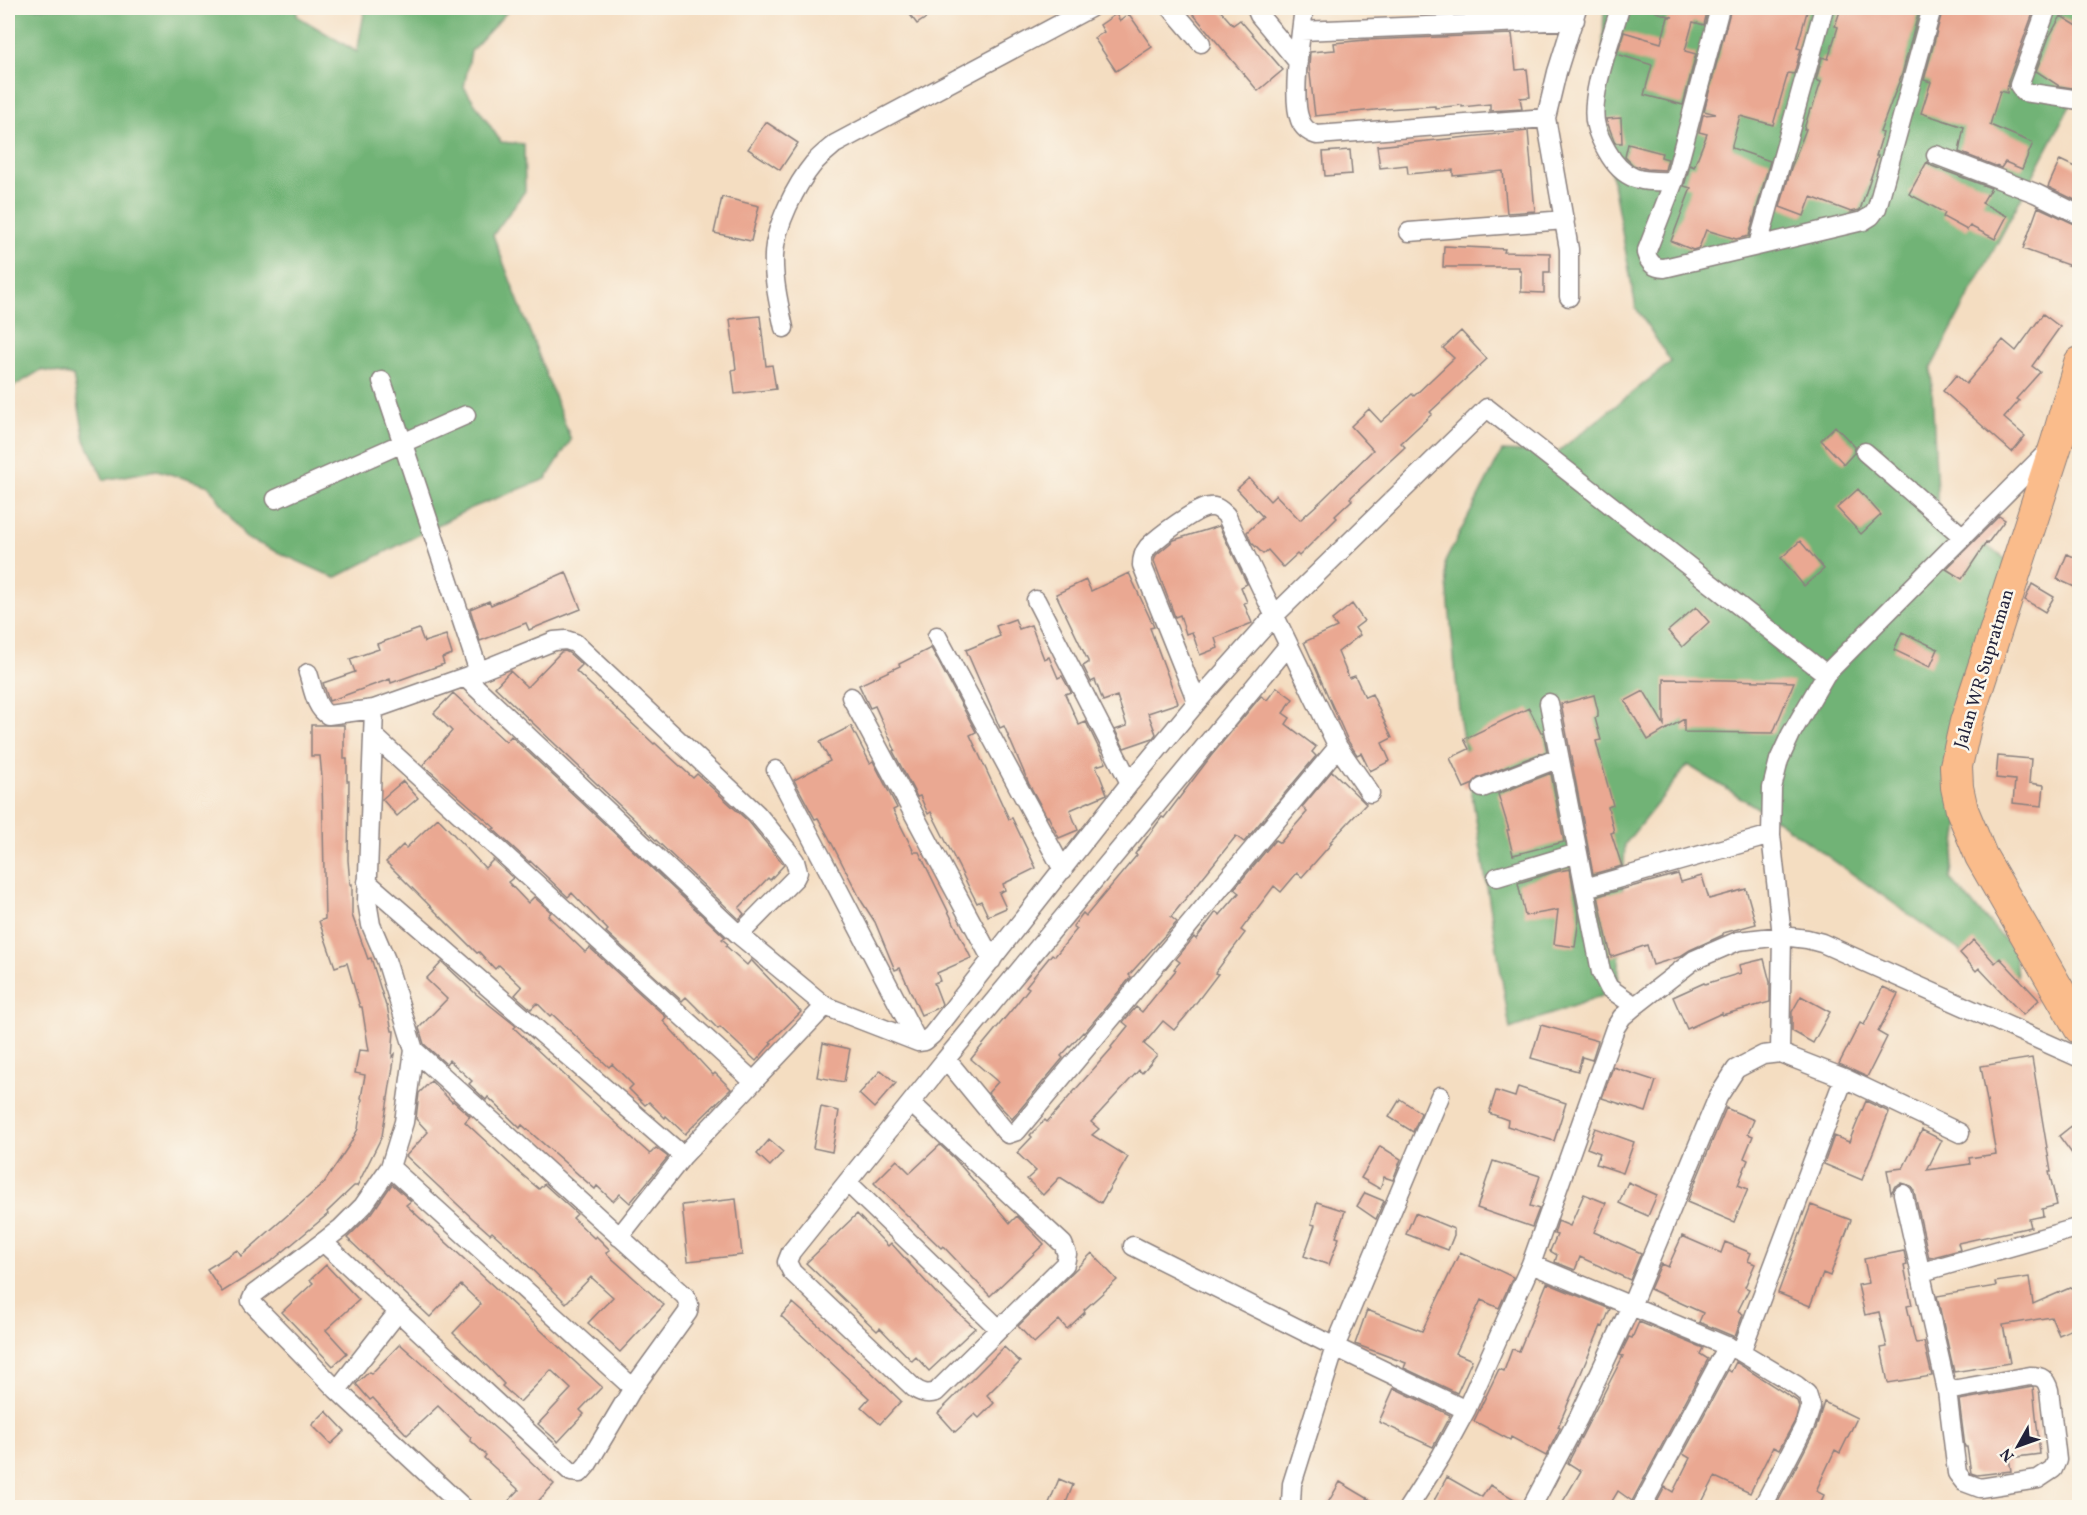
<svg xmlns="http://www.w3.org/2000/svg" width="2087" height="1515" font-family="Vollkorn,serif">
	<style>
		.forest { fill: #71b376; stroke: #4a6a58; stroke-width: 1.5 }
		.building { fill: #eaa892 }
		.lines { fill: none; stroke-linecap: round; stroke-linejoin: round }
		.street-casing { stroke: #8b807e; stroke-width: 21 }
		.highway-casing { stroke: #8b807e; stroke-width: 34 }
		.street { stroke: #fff; stroke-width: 18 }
		.highway { stroke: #fabc8b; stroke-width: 32 }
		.labels { text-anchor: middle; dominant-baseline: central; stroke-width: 5; stroke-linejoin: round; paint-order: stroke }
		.street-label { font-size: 18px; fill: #22223b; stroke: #fbf7ec }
	</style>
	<rect width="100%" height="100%" fill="#fbf7ec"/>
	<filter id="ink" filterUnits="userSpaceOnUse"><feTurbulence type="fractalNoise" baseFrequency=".0167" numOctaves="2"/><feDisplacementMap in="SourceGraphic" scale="12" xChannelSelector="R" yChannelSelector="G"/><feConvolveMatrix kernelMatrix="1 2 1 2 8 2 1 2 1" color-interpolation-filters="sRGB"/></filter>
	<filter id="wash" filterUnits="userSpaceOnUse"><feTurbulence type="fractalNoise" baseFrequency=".008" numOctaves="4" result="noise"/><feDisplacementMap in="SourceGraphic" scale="24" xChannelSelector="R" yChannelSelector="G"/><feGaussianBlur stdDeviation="1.35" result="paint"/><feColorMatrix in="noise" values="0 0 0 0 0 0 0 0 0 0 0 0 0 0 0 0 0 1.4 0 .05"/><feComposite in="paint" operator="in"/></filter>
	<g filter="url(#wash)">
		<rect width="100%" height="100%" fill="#f4ddc1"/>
		<path class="forest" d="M8,8h289v8l60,36 8,-44h139l3,4 -36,39 -7,36 37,55 23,2 1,47 -32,44 78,205 -25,39 -77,30 -134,69 -89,-40 -37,-52 -52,-16 -53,10 -19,-40 -12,-64 -32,-6 -33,20z
			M1604,8h475v81l-148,279 7,145 72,49 -43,214 -17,103 64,71 5,43 -245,-175 -86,-53 -63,79 -7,146 -108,39 -50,-308 -15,-159 57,-111 54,2 115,-91 -35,-54 -35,-190z"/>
		<g id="blocks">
			<path class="building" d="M905,8h36l-24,16z
				M1188,8h30l15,17 7,-5 43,50 -25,21z
				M1477,8h32v3l-31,2z
				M1657,8h51l-4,17 -11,-3 -8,29 11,3 -13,51 -39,-10 8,-30 -35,-11 7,-22 37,11 7,-26h5l-17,-5z
				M1731,8h77l-11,40 4,1 -7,25 -6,-1 -15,52 -33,-9 -8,29v3l38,13 -21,75 -13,3 -30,-9 -7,18 -6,2 -22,-9 20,-53 -7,-2 6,-21 4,2 13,-33 -8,-2 4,-17 13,-1 -12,-3z
				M1841,8h79l-18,66 -22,58 3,1 -7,23h2l-18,54 -9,2 -40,-15 -7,19 -24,-9 11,-39 15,-39h-2l6,-20h2l9,-27 -5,-2 6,-23 6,2 10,-32 -3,-1z
				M1943,8h92l-27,73 -1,12 -7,-2 -10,34 43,18 -11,26 -17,-7 -4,6 -42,-16 5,-25 -43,-14 10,-31 -7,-2z
				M1116,14l4,7 9,-7 23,33 -36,24 -22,-33 10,-6 -4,-7z
				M2061,16l18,11v62l-20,-3 -23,-15 13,-34z
				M1512,34l4,36 11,-1 3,28 -10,1 2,11 -32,2v-7l-28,3v-2l-27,3v-2l-50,3 -70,7 -6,-50 1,-14 25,-2 -1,-7 32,-3z
				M1621,118l1,25h-7l-9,-24z
				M766,122l32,21 -18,27 -32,-21z
				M1528,131l7,80 -28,2 -4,-42 -50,5v-6l-45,4 -1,-9 -27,3 -3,-22z
				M1628,144l34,9 -1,4 7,2 -3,11 -18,-1 -14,-4 -8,-8z
				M1350,150l2,24 -27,2 -2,-24z
				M2060,160l19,9v33l-31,-15z
				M1927,162l5,4 59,22 -9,15 25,13 -12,23 -25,-13 -3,4 -24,-13 2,-4 -36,-19z
				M722,197l37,9 -8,35 -37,-8z
				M2038,207l41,19v43l-56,-20z
				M1444,246l61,3 -1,3 46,1v19h-6v21l-23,-1v-21h-2v-4h-76z
				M2043,314l17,13 -28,39 8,6 -24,27 3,2 -15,17 21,18 -13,16 -69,-61 13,-16 10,9 37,-44 13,11z
				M760,316l6,50 6,-1 4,24 -41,5 -3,-24 4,-1 -6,-50z
				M1461,331l26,28 -57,53 2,2 -31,29 4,4 -55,51 2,2 -17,16 2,2 -38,38 -2,-2 -14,13 -15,-17 -5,4 -12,-12 -4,-10 16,-15 -26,-28 12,-11 21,23 6,-6 24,25 21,-19 52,-51 -22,-24 18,-17 12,13 31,-28 2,2 40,-38 -11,-10z
				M1835,426l20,21 -1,6 -10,11 -23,-24z
				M1858,489l23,26 -20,19 -24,-26z
				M1999,516l6,4 -18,24 -1,-1 -24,36 -16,-10z
				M1219,526l28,58 -6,3 6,15 -3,1 8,20 -37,15 3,10 -18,7 -8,-23 -6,2 -6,-19 -5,2 -21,-56 2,-6 18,-15z
				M1800,541l24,28 -20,17 -23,-28z
				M2067,554l12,5v30l-22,-10z
				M566,572l15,37 -52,21 -3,-7 -46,18 -10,-32 19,-8 2,4z
				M1129,573l25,54 -4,1 28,75 -30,10 8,21 -3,4 -29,10 -9,-18 12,-4 -10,-30 -14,5 -8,-21 -4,2 -8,-16 5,-3v-2l-32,-67 30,-14 5,11z
				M2032,584l22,13 -9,15 -20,-12z
				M1352,604l12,17 -9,7 5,7 -22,17 11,26 6,-2 10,21 7,-3 20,44 -10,5 8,18 -20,10 -9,-18 -4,2 -9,-14 -44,-99 33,-15 -5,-7z
				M1696,607l13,15 -27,25 -14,-16z
				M1015,619l4,10 12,-4 13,34 5,-2 9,21 4,-2 9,16 -6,2 14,31 7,-3 20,41 -10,3 11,28 -37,16 8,20 -19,8 -11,-22 -1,1 -18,-33 -25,-58 -4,2 -34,-78 34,-14 -4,-10z
				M419,629l5,13 22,-7 6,19 -10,4 2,6 -53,19 -1,-4 -61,22 -6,-18 32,-11 -5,-13 29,-10 -2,-5z
				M1902,632l36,17 -8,18 -36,-17z
				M931,648l45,84 -6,3 39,84 3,-1 24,50 -33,16 2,6 -6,3 7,15 -18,8 -7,-15 -4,2 -46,-91 -3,2 -8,-18 -3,1 -24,-46 2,-1 -20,-44 -5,2 -11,-23 41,-19 -1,-2z
				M565,651l4,2 13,12 -6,6 78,73 1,-1 38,35 4,-4 52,48 35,43 -14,15 -2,-2 -29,30 5,6 -5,5 -244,-232 15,-16 17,16 34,-35z
				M1664,679l63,1 67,2 -21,51 -89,-1v-13l-36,21 -23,-39 19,-10 20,34z
				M1277,687l16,12 -10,14 7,5 -4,6 30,23 -4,5 4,4 -72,86 -8,-6 -65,81 6,5 -48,53 2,2 -47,56 -1,-1 -22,24 2,2 -51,61 -24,-26 10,-11 -27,-23 43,-52 15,-19 -3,-2 26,-32 3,2 22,-27 -4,-3 10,-13 3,3 51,-61 -2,-1 16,-22 11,-15 2,1 47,-62 50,-60 6,4z
				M453,693l53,49 5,-6 214,201 -3,2 6,5 -2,2 21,19 4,-5 50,52 -31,30 2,1 -16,18 -36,-34 -2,2 -32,-32 -4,4 -76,-69 2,-2 -36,-37 -4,4 -38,-36 -1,1 -36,-33 2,-1 -72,-63 29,-34 -18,-18z
				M1594,695l4,16v6l-3,1 6,22 -5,1 17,64 -5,2 6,25 -3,1 11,33 -29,8 -32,-170z
				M1529,708l12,24h2l4,19 -69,27 -7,7 -7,3 -14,-30 19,-9 -5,-10z
				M311,725h33v34h3v22h2l-1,79 2,24h2v31l16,44 3,-1 15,48h1l5,25h2l-2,26 3,-3 -13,82 -25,50h-3l-27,26 1,2 -55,46 -51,32 -15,-23 30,-19 4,6 83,-73 26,-39 8,-15 4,-30 -1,-1 4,-23 -10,-2 4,-23 10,1 -7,-44h-2l-13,-44 -12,4 -16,-46 6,-2 -3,-141 -2,-22h-9z
				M851,726l19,37 3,-2 24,47 -4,2 21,42h5l52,106 -34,15 3,8 -6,2 8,21 -2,3 -19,8 -21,-47 -5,2 -20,-48 -13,-20 -34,-66 -10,-18 -3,1 -21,-39 36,-19 -10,-19z
				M1998,756l33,3 -2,24 15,2 -2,21 -29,-3 2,-23 -19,-2z
				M1332,771l34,33 -36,38 2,1 -30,34 -5,-4 -16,19 -7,-6 -33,44 4,3 -30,40 3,1 -32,42 -12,14 -11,-9 -19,23 13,11 -15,18 -3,-3 -48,52 8,7 -7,6 36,22 -27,46 -41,-26 -17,18 -16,-16 9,-8 -19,-18 15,-16 -2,-2 15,-15 2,2 65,-74 -1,-1 17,-21 -5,-4 13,-15 6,5 34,-42 -2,-1 6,-7 -4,-3 18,-22 2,2 20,-27 4,3 19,-22 -5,-4 41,-49 5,3 27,-31 -5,-5z
				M1551,773l13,69 -51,13 -6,-25h2l-11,-36z
				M403,781l15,17 -21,18 -15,-17z
				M438,818l47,50 8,-8 20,18 -5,4 20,21 6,-6 17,15 -3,4 37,36 5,-4 76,69 -3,4 50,54 2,-2 16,16 -46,45 -19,-18 -1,2 -16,-16 -4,3 -16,-16 4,-4 -21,-21 -3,3 -57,-53 -2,2 -13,-13 -6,6 -16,-14 7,-8 -23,-22 -4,4 -16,-17 -2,1 -91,-91 17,-17 3,3z
				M1570,869l9,50 -4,28 -21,-3 4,-34 -33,6 -7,-33 36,-11z
				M1678,874l3,8 21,-6 7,23 37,-10 10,35 -33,9v2l-33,15 -11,7 -26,8 -6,-20 -36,12 -13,-61z
				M1974,940l21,23 5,-5 39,42 -16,15 -44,-47 -3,3 -16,-18z
				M1764,959l6,23v20l-48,13v-2l-35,16 -14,-32 31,-14 1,1 36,-11 -2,-8z
				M442,962l34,32 40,32 -2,2 18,17 109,101 9,8 6,-6 12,9 -38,46 -10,-9 -7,7 -16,-15 -2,3 -73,-64 -2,3 -32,-31 -2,3 -17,-16 3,-3 -23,-21 -3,4 -22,-20 -5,-16 28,-29 -21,-20z
				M1883,987l15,7 -20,38 9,5 -20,40 -28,-13 21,-41 4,2z
				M1801,996l29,16 -17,31 -21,-12v-19z
				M1541,1025l57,16 -6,19 -10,-3 -4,14 -47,-13z
				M823,1043l27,6 -6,33 -27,-5z
				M2032,1058l19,114h-2l8,33 -15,4 1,7 -14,3 2,8 -73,16 2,7 -31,8 -15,-67 -3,-5 -10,-3 -6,3 -4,7 -4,-23 16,-2 19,-38 20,10 -15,30 43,-6 -1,-6 27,-4 -15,-88z
				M1613,1067l43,14 -10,31 -44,-14z
				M881,1070l15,13 -22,25 -15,-14z
				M431,1081l21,21 1,-1 17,15 -5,6 54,50 20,17 5,-5 33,30 -4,4 21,20 2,-2 14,14 -4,3 58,52 -44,47 -32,-29 25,-26 -22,-20 -25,26 -55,-54 -19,-17 -2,2 -18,-16 -66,-62 22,-24 -12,-13 3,-26z
				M1518,1087l48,16 -12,38 -47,-15 1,-6 -19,-7 7,-22 19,6z
				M1400,1099l21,14 -8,19 -24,-15z
				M1866,1101l23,11 -27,68 -38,-16 10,-28 15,6z
				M821,1107l18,4 -7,41 -19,-4z
				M1726,1108l28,12 -6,14 5,2 -9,22 4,2 -10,25 10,4 -14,33 -47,-20z
				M2079,1120v43l-20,-27z
				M1595,1128l39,14 -11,31 -27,-9 4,-11 -13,-5z
				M769,1140l14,12 -13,14 -13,-12z
				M940,1145l14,13 56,65 7,-7 27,28 -54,52 -47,-50 -2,2 -67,-65 23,-23 13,13z
				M1380,1146l21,13 -8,21 -9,-3 -4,12 -19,-11z
				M1493,1161l47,15 -10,30 9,3 -7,18 -55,-19z
				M1628,1182l29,13 -9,21 -29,-13z
				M392,1184l19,17 -5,4 196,182 -22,23 4,4 -26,28 -20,-18 33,-35 -20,-19 -31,32 -18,-16 2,-2 -16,-17 -35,-34 28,-29 -20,-19 -31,32 -83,-79 25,-25z
				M1365,1193l19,8 -8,18 -19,-13z
				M1584,1194l22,9 -12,29 47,21 -11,27 -50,-23 -5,13 -20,-8 2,-7 -7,-4 7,-16 -3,-1 4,-13 12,5z
				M736,1199l6,56 -54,6 -6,-56z
				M1317,1202l28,9 -9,26 3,1 -10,27 -25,-9 11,-31 -4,-1z
				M1811,1205l40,15 -21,56 -7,-3 -13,33 -32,-13z
				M1415,1213l39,16v6l-6,15 -42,-16z
				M857,1214l31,32 3,-3 45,50 39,35 -46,43 -13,-14 -4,4 -32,-33 -3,3 -71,-68z
				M1682,1236l39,17 4,-11 26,11 -3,8 7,3 -10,23 4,2 -11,22 5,3 -8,23 -36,-15 4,-9 -53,-24 11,-25 7,3z
				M1904,1251l3,14 -3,1 8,39 -5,1 8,35 1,2 8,-1 8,34 -44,7 -7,-35 6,-1 -8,-35 -14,3 -7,-30 11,-2 -5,-24z
				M1460,1252l53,25 -14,31 -18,-8 -25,53 16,7 -15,33 -53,-25 2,-5 -51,-19 12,-34 55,21z
				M1092,1253l25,27 -33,30 1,2 -18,17 -8,-9 -25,23 -16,-17z
				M326,1265l33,35 -33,30 21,23 -14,13 -51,-54 31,-29 -3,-3z
				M2029,1277l4,27 46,-20v42l-20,9 -8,-18 -48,8 7,38 -56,9 -17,-76 59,-10 -1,-4z
				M1547,1283l63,26 -7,18 -2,-1 -43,101 2,1 -14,28 -35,-19 -1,3 -36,-19 25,-52 5,2 8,-22 7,2z
				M793,1303l74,65 34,33 -21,23 -19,-17 8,-9 -88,-82z
				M1639,1322l64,26 -3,6 8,5 -76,142 -14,-10 -10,17h-49l22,-37 -13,-8 55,-107 -3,-1 9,-18 3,1z
				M400,1344l104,92 50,48 -22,24h-30l17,-18 -35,-32 2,-3 -16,-15 1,-2 -33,-32 -31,29 -34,-37 -3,2 -14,-16 13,-12 2,2z
				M1004,1347l16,15 -33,33 7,8 -15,15 -4,-4 -20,18 -17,-19z
				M1736,1362l61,39 2,6 -3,12 -17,31 -6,-3 -23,46 -35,-16 -15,29 3,2h-49l11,-21 8,5 17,-34 -7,-4 45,-84 3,2z
				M2033,1387l7,67 -31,4 2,13 -34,4 -6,-2 -4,-26h-2l-6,-47z
				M1394,1388l56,27 -17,32 -54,-25z
				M1824,1402l33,16 -17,35 -5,-3 -19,41 8,4 -6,13h-43l41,-80z
				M326,1411l19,20 -14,13 -19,-19z
				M1447,1477l35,20 8,-12 31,18 -1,5h-90z
				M1059,1479l14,6 -9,23h-17z
				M1340,1482l44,26h-59z"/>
		</g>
	</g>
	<g filter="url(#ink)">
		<use href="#blocks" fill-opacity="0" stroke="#8b807e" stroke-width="1.5"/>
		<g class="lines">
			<g class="street-casing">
				<path id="street" d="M1171,8l30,35
					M1256,8l3,7 39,47
					M1304,8c-3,25 -13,90 -4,112 3,8 8,12 17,15l229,-17
					M1620,8c-8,28 -32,90 -24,118 2,9 7,18 11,25 17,31 35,31 67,30
					M1720,8l-46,173 -28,72c3,10 8,15 18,15l199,-47 8,-5 6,-8 55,-200
					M2047,8l-28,77 5,7 56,8
					M1301,31l274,-11
					M1936,155l99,38 45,22
					M1409,232l156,-12
					M1758,245l66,-237
					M1569,297v-48l-23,-131 11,-46 20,-64
					M784,328c-5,-23 -11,-48 -10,-73 1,-29 22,-70 40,-92 6,-7 14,-13 21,-19l255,-136
					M382,381l97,291
					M1865,452l97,84
					M276,499l190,-84
					M1036,600l94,183
					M937,636l126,234
					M1288,646l-342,413 59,72 3,3 9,-3 321,-384
					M308,673c5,14 7,35 20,42l46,-6 -7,192 4,24 15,35 28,90 -10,72 -14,45 -27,39 -22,22 -18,14 248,230 9,1 7,-8 46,-77 55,-76 1,-8 -4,-8 -271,-246
					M465,677l274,258 86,71 93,36 7,-1 7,-6 198,-252 67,-81 78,-87 212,-207 339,266
					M851,697l141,263
					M1197,702l-55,-137c0,-7 2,-13 6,-18 10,-10 49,-40 62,-40 7,-1 12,4 16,8l112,232 32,46
					M1549,703l52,269 8,16 26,18
					M374,709l91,-32 89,-36 12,-1 9,3 182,171 31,37 7,10 3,11 -3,6 -56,57
					M374,736l379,345
					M776,770l142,272
					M1482,788l77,-30
					M1497,877l81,-24
					M367,882l316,274
					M1585,888l186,-53
					M1780,1053l2,-117 -11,-101 1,-47 7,-28 12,-26 35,-60 224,-225
					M911,1103l152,141 4,10 -2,10 -129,128c-9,3 -15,1 -22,-4l-122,-116 -5,-10 4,-10 155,-193
					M390,1167l243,221
					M847,1182l152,147
					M1903,1194l44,197 10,82 7,9 16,6 58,-9 15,-10 4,-9 -8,-70c-3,-11 -7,-14 -19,-14l-83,15
					M619,1237l64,-81 142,-150
					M323,1242l-69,52 -3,7 2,3 84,86
					M1133,1246l202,101 131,63
					M1531,1264l210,88 55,33 11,9 4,13 -5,16 -44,85
					M1922,1272l158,-45
					M398,1312l-61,78 127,118
					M1741,1352l103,-274
					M1293,1508l-2,-5 1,-19 43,-137 105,-251
					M1408,1508l33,-52 25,-46 65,-146 84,-236 7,-11 13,-11 59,-46 44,-19 44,-5 25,3 15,4 258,115
					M1531,1508l48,-91 52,-111 87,-209 18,-28 27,-14 17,-2 64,25 116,55
					M1641,1508l87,-162"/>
			</g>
			<g class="highway-casing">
				<path id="highway" d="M2080,363l-23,79 -91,280 -10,44 1,21 5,23 19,46 99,172"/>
			</g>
			<use href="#street" class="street"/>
			<use href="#highway" class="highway"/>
		</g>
	</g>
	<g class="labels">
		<g class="street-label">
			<text transform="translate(1985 669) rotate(-73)">Jalan WR Supratman</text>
		</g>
	</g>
	<rect width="2087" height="1515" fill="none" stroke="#fbf7ec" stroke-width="30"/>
	<g transform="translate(2018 1446) rotate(230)" stroke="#fbf7ec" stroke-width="4.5" paint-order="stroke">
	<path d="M0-4.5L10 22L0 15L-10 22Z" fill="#22223b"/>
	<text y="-9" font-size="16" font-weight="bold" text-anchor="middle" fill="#22223b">N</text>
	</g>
</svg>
